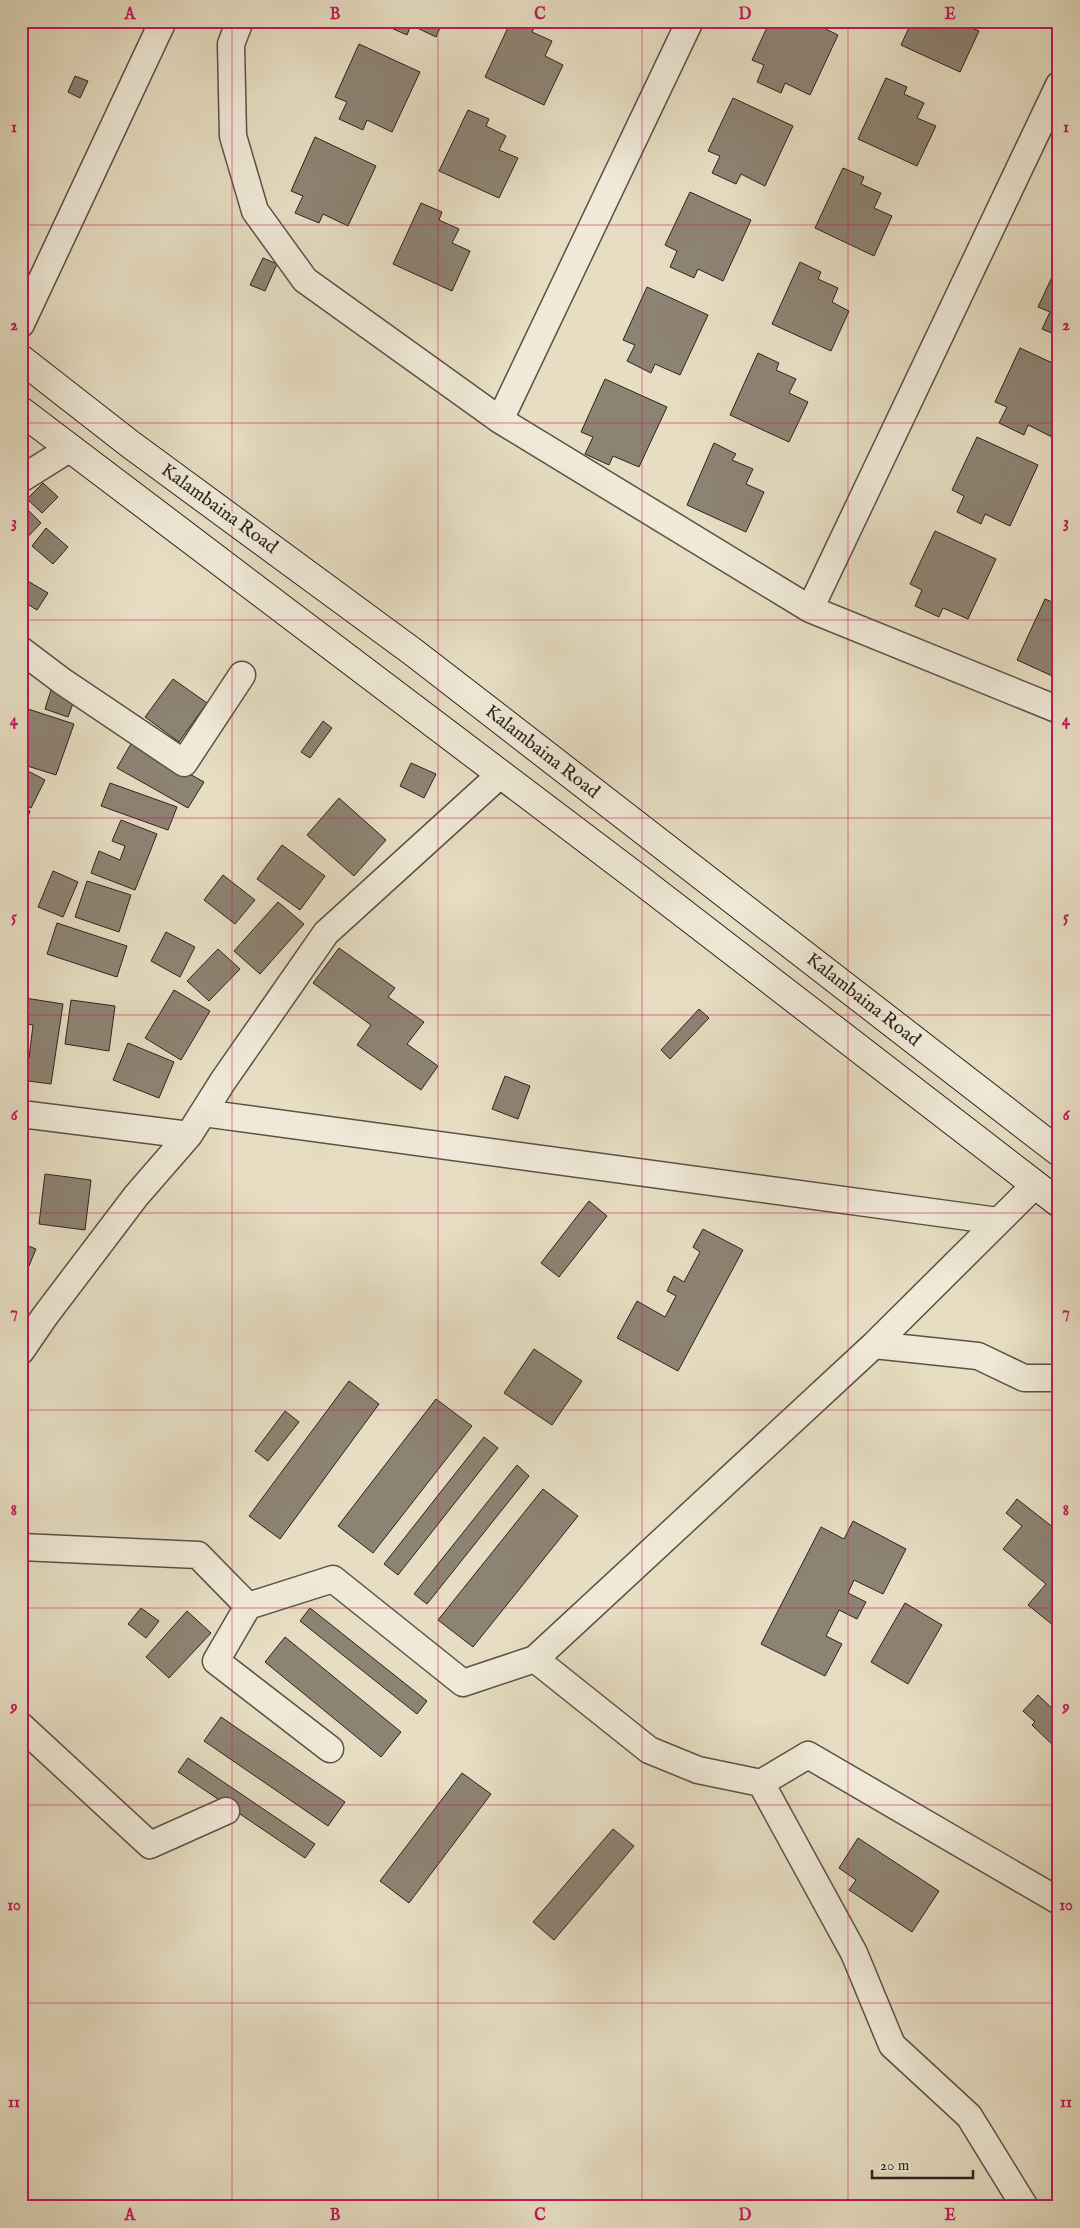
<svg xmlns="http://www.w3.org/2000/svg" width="1080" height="2228" font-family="'IM FELL English',serif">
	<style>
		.building { fill: #8d8373; stroke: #2d221d }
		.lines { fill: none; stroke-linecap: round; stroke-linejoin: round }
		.street-casing { stroke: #5b5146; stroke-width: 29 }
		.secondary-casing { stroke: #2d221d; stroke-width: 30 }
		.street { stroke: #efe9d7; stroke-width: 26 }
		.secondary { stroke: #efe9d7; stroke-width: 28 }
		.grid { fill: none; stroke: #c2185b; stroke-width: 1; stroke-opacity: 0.55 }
		.labels { text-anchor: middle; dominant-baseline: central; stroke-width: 4; stroke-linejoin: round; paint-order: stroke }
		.street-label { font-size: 19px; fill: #2d221d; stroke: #efe9d7 }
		.neatline { fill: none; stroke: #c2185b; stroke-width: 2 }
		.grid-label { font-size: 16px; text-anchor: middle; font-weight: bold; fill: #c2185b }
	</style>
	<rect width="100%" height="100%" fill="#e6ddc2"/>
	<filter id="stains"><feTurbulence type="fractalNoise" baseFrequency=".004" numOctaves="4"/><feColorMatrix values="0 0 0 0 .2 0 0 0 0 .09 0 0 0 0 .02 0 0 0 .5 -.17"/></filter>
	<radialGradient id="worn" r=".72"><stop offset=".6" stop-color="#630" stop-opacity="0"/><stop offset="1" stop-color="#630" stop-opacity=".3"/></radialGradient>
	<path class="building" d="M383,21h60l-7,16 -25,-12 -4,10 -25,-11z
		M511,21h14l10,5 -3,6 20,9 -7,15 18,9 -19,40 -59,-28z
		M770,21h39l29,14 -28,60 -25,-12 -4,10 -24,-11 7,-17 -12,-5z
		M912,21h50l-1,2 18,8 -19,41 -59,-27z
		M359,44l61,28 -28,60 -25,-12 -4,10 -24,-11 8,-17 -12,-5z
		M75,76l13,5 -8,17 -12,-6z
		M886,78l21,9 -3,7 20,9 -7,15 19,8 -19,40 -59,-27z
		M733,98l60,28 -28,60 -24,-12 -5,10 -24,-11 8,-17 -12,-5z
		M468,110l21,9 -3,7 20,10 -7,14 19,8 -19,40 -60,-27z
		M315,137l61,29 -28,60 -25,-12 -4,9 -24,-10 8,-17 -12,-5z
		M843,168l21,9 -3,7 20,9 -7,15 18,8 -18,40 -59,-28z
		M690,192l61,28 -28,61 -25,-12 -4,9 -24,-11 7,-16 -12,-6z
		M421,203l21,9 -3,8 20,9 -7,14 18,8 -18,40 -59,-27z
		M263,258l14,6 -12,27 -15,-6z
		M800,262l21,10 -3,7 20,9 -6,14 17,9 -18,40 -59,-27z
		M1059,262v74l-17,-7 8,-17 -12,-5z
		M647,287l61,28 -28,60 -25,-11 -4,9 -24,-12 8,-16 -12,-5z
		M1020,348l39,18v57l-7,14 -24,-12 -4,10 -25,-12 8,-16 -12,-5z
		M758,353l21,10 -3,7 20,9 -7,14 19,9 -19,40 -59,-27z
		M605,379l62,28 -28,60 -26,-11 -4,9 -24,-11 8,-17 -12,-5z
		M977,437l61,28 -28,61 -25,-12 -4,10 -24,-12 7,-16 -12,-6z
		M714,443l22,11 -4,6 21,9 -7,15 18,8 -18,40 -59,-27z
		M43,483l15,14 -16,16 -15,-14z
		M24,506l17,17 -20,21v-35z
		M46,528l22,19 -15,17 -21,-18z
		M935,531l61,28 -28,60 -25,-11 -4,9 -24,-11 7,-16 -12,-6z
		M21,577l27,16 -11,17 -16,-10z
		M1045,599l14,6v74l-42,-19z
		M173,679l34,24 -28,39 -34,-25z
		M21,687l8,5 -8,13z
		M51,690l24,8 -7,19 -23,-8z
		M28,709l46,15 -18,51 -35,-11v-34z
		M323,721l9,7 -22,30 -9,-6z
		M132,742l72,40 -16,26 -71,-40z
		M411,763l25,11 -12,24 -24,-12z
		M28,771l17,9 -14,28 -10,-5v-18z
		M110,783l67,24 -9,23 -67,-24z
		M339,798l47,42 -32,36 -47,-41z
		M21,808l9,3 -9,27z
		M121,820l36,14 -22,56 -44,-17 8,-22 21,9 5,-14 -13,-5z
		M282,845l43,31 -25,34 -43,-31z
		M53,871l25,11 -15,35 -25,-10z
		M223,875l32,25 -20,24 -31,-24z
		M87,881l44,14 -12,37 -44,-15z
		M278,902l26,22 -44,50 -26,-23z
		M57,923l70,23 -10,31 -70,-23z
		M166,932l29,15 -15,30 -29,-16z
		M339,948l56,40 -7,9 36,25 -17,22 31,22 -17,24 -64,-45 14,-20 -58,-42z
		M218,949l22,20 -31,32 -22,-20z
		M174,990l36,21 -29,49 -36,-22z
		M25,998l38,6 -12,80 -30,-4v-24l8,2 4,-33 -12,-2z
		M71,1000l44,6 -6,45 -44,-7z
		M699,1009l10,9 -39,41 -9,-9z
		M128,1043l46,19 -15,36 -46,-18z
		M505,1076l25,10 -12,33 -26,-10z
		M45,1174l46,6 -6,50 -46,-6z
		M589,1201l18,15 -48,61 -18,-14z
		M703,1229l40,21 -65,121 -61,-33 20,-37 28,16 11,-21 -9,-5 7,-15 10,6 16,-30 -7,-5z
		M21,1243l15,6 -15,36z
		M534,1349l48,32 -30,44 -48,-32z
		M349,1381l30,23 -99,135 -31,-23z
		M436,1399l36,27 -99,127 -35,-27z
		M285,1411l14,11 -31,39 -13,-10z
		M484,1437l14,11 -100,127 -14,-11z
		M517,1465l12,11 -102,128 -13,-10z
		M543,1489l35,27 -105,131 -35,-27z
		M1017,1499l42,33v98l-31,-25 18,-21 -43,-35 19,-23 -16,-13z
		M853,1521l53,28 -23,45 -29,-14 -6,13 18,9 -9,17 -18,-9 -13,26 16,8 -17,32 -64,-32 60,-117 23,12z
		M905,1603l37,22 -34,59 -37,-22z
		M141,1608l18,13 -13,17 -18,-14z
		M310,1608l117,93 -10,13 -117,-93z
		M187,1611l24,22 -42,45 -23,-21z
		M285,1637l116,95 -20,25 -116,-95z
		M1038,1695l21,20v36l-27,-26 3,-3 -12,-11z
		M221,1717l124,85 -17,24 -124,-85z
		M188,1758l127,86 -10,14 -127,-86z
		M462,1773l29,21 -82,109 -29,-22z
		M613,1829l21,17 -80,94 -21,-18z
		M858,1838l81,53 -27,41 -63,-42 7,-10 -17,-12z"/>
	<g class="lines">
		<g class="street-casing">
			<path id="street" d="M240,21l-9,23 2,92 22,75 50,69 195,140 310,189 249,101
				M21,324l142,-303
				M500,420l190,-399
				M21,479l48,-30
				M810,609l249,-524
				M21,650l41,31 122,82 58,-88
				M203,1113l795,108
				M21,1114l168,21
				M874,1345l104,11 46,22h35
				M21,1351l24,-35 91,-120 53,-61 34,-54 103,-148 175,-159
				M21,1547l177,8 50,51 -32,55 114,88
				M248,1606l85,-27 130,104 72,-24 339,-314 161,-160
				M535,1659l114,91 49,20 63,13 47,-28 251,146
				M21,1726l129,119 76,-34
				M761,1783l93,170 38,92 77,71 56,91"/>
		</g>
		<g class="secondary-casing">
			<path id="secondary" d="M21,359l109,85 283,208 646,500
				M21,411l618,468 420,324"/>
		</g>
		<use href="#street" class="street"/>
		<use href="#secondary" class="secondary"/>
	</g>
	<path class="grid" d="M232,21v2186M438,21v2186M642,21v2186M848,21v2186M21,225h1038M21,423h1038M21,620h1038M21,818h1038M21,1015h1038M21,1213h1038M21,1410h1038M21,1608h1038M21,1805h1038M21,2003h1038"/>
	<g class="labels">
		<g class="street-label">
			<text transform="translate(219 509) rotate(36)">Kalambaina Road</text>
			<text transform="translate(542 752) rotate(38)">Kalambaina Road</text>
			<text transform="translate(863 1000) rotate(38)">Kalambaina Road</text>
		</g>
	</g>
	<rect width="1080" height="2228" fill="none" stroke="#e6ddc2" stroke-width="55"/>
	<path d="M872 2170v8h101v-8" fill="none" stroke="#2d221d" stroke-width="2.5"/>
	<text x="880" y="2170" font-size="15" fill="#2d221d" stroke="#efe9d7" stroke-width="4" paint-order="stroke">20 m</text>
	<rect x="28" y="28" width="1024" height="2172" class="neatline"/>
	<g class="grid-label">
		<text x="130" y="19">A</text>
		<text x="335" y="19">B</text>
		<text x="540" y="19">C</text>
		<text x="745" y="19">D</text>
		<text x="950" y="19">E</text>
		<text x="14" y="132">1</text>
		<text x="1066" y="132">1</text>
		<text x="14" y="330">2</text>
		<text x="1066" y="330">2</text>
		<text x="14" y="527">3</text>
		<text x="1066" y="527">3</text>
		<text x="14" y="725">4</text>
		<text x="1066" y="725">4</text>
		<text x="14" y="922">5</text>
		<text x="1066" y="922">5</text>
		<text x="14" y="1120">6</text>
		<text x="1066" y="1120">6</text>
		<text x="14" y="1317">7</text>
		<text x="1066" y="1317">7</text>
		<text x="14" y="1515">8</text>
		<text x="1066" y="1515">8</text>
		<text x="14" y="1712">9</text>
		<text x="1066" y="1712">9</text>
		<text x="14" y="1910">10</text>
		<text x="1066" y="1910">10</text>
		<text x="14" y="2107">11</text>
		<text x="1066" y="2107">11</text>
		<text x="130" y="2220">A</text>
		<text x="335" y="2220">B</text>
		<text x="540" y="2220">C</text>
		<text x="745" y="2220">D</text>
		<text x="950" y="2220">E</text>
	</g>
	<rect width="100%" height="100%" filter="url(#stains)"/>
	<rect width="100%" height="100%" fill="url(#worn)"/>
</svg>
